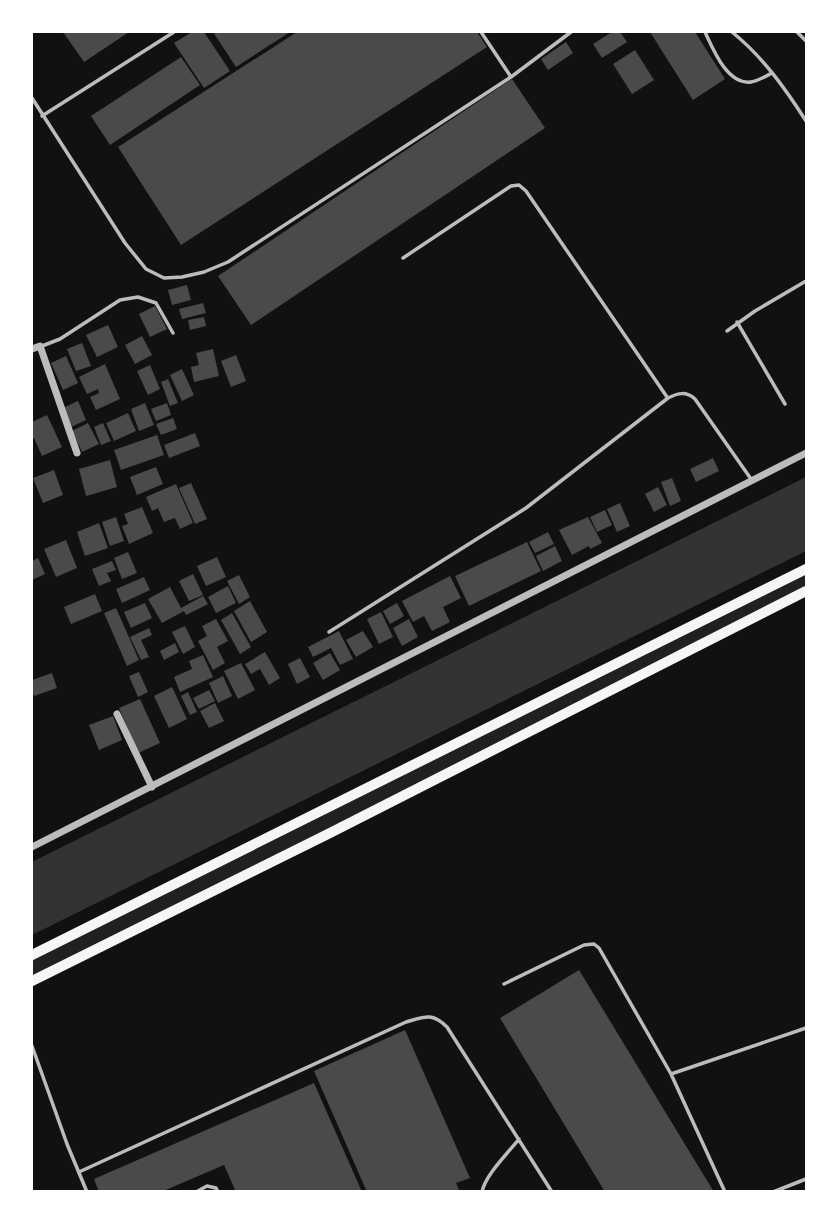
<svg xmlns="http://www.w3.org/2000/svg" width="838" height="1223" font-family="Arial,sans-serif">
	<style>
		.green { fill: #202020 }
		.water { fill: #333 }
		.building { fill: #4a4a4a }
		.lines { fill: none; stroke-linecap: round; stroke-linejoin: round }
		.service { stroke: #bcbcbc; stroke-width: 3.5 }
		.minor { stroke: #bcbcbc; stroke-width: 7 }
		.primary { stroke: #f5f5f5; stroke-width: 10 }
	</style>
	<rect width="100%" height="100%" fill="#111"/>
	<path class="green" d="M806,569v22l-774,390v-26z"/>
	<path class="water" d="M806,477v74l-774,384v-73z"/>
	<path class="building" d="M63,32h66l-45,30z
		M192,32h12l26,39 -26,17 -30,-45z
		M213,32h77l-54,35z
		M297,32h180l10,15 -306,198 -63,-98z
		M612,32h8l7,10 -25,16 -9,-14z
		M650,32h45l30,47 -32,21z
		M566,42l7,11 -25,17 -7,-11z
		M635,50l19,30 -22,14 -19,-30z
		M181,57l19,28 -90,60 -19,-29z
		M512,79l33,49 -294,197 -33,-49z
		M187,285l4,15 -19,5 -4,-15z
		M203,303l3,10 -24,6 -3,-10z
		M155,306l12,23 -17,8 -11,-23z
		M204,317l2,9 -16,4 -2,-10z
		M108,325l10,22 -21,10 -11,-22z
		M142,336l10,19 -17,9 -10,-19z
		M82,343l9,23 -15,5 -9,-22z
		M213,349l6,27 -25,6 -3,-15 8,-2 -3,-12z
		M236,355l10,26 -15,6 -10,-26z
		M66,356l12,27 -15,7 -12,-27z
		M105,364l15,35 -24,11 -6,-13 9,-4 -1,-4 -11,5 -8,-17z
		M150,365l10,24 -12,6 -11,-24z
		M182,369l12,26 -12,6 -12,-26z
		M168,379l10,24 -8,3 -9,-24z
		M78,401l8,19 -15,7 -8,-19z
		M145,403l9,22 -15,6 -8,-22z
		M167,403l4,12 -15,6 -5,-12z
		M128,413l8,18 -22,10 -8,-18z
		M47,415l15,32 -20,9 -8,-18 -2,1v-17z
		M173,418l4,11 -16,6 -5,-11z
		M88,423l11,21 -17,8 -10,-21z
		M103,423l8,18 -10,4 -7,-18z
		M195,433l5,13 -31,12 -5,-13z
		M157,435l7,20 -43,15 -7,-20z
		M713,458l6,13 -23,11 -6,-13z
		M110,460l7,27 -31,9 -7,-27z
		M156,467l7,17 -26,11 -7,-18z
		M54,470l9,25 -20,8 -10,-25z
		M672,478l9,23 -11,5 -9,-24z
		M191,483l16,36 -12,5 -16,-36z
		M176,484l17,39 -13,6 -5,-11 -11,4 -6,-14 -6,3 -6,-14z
		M658,487l9,18 -13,7 -9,-18z
		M620,503l10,23 -13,6 -10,-23z
		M142,507l11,26 -24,11 -7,-18 6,-2 -4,-10z
		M605,510l7,15 -15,7 -7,-15z
		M116,517l8,24 -14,5 -8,-24z
		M588,517l14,26 -12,6 -1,-3 -17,9 -13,-25z
		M99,523l9,25 -23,8 -8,-24z
		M548,532l6,12 -19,9 -6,-11z
		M66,540l11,28 -21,9 -12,-28z
		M527,542l14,29 -72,35 -14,-30z
		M555,546l7,15 -19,10 -7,-15z
		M128,552l9,21 -15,6 -8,-21z
		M217,557l9,20 -20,9 -9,-20z
		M38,558l7,16 -13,6v-19z
		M112,561l4,9 -9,3 4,8 -12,5 -7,-17z
		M193,574l10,21 -14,6 -10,-20z
		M239,575l11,22 -11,7 -12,-23z
		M450,576l11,22 -18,9 7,15 -18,9 -8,-15 -11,6 -11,-21z
		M144,577l6,13 -28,13 -6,-14z
		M228,586l8,17 -20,10 -8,-16z
		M170,587l11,21 22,-12 5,8 -22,11 -2,-4 -22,12 -14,-24z
		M95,594l7,17 -31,13 -7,-17z
		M250,601l17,31 -16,10 -17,-31z
		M145,603l7,15 -21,10 -7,-16z
		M397,603l7,13 -14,8 -7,-13z
		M116,608l23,52 -12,6 -23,-53z
		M381,612l12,25 -14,7 -12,-25z
		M232,613l19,34 -11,7 -19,-34z
		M216,619l12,22 -11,6 8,16 -12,7 -15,-29 9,-5 -5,-10z
		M409,619l9,18 -16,9 -9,-18z
		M185,626l10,21 -12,7 -11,-22z
		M149,628l3,7 -11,5 8,17 -8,3 -11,-23z
		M339,631l14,28 -13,6 -9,-17 -18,9 -5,-10z
		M363,631l10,16 -17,10 -10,-17z
		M175,643l4,9 -15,8 -4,-9z
		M265,652l15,26 -11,7 -9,-16 -9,5 -6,-10z
		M330,653l10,17 -17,10 -10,-17z
		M203,655l10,22 -33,15 -6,-15 18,-8 -3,-8z
		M300,658l10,19 -13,7 -9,-20z
		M241,663l14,27 -17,9 -14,-28z
		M139,672l9,20 -10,5 -9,-21z
		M52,673l5,15 -23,8 -2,-8v-8z
		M223,676l9,20 -14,7 -9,-20z
		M172,687l15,32 -18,9 -15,-32z
		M209,690l6,11 -16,8 -6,-11z
		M188,692l9,20 -7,3 -9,-19z
		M140,699l20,44 -22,10 -19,-45z
		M215,703l9,18 -15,7 -9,-17z
		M113,716l9,24 -23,10 -10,-25z
		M579,970l135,222h-109l-105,-174z
		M405,1030l65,148 -14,5 4,9h-93l-53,-121z
		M314,1083l48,109h-126l-12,-27 -63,27h-62l-5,-13z"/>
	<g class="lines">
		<path class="service" d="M481,32l30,45
			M705,32c8,17 22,53 46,50 7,-1 15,-6 21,-9
			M732,32c30,24 53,56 74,89
			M797,32l9,9
			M32,98l93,145 21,26 18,9 18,-1 22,-5 24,-10 283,-185 60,-45
			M42,116l132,-84
			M403,258l108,-72 8,-1 7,6 141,206
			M737,322l48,82
			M727,331l28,-20 51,-30
			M42,346l18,-7 60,-39 18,-3 18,6 17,30
			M329,632l197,-124 142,-110c10,-5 18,-7 27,1l56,80
			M504,984l80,-39 10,-1 5,4 72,126 54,118
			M32,1046l35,98 20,48
			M671,1074l135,-46
			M79,1172l327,-150c18,-5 26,-10 41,5l105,165
			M196,1192l11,-6 9,2 2,4
			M482,1192c3,-17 27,-40 37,-53
			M773,1192l33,-13"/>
		<path class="minor" d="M32,349l8,-3 37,107
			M117,714l35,73
			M32,847l774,-394"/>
		<path class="primary" d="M32,955l774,-386
			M32,981l298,-148 476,-242"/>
	</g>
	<rect width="838" height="1223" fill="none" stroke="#ffffff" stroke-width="66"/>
</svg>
